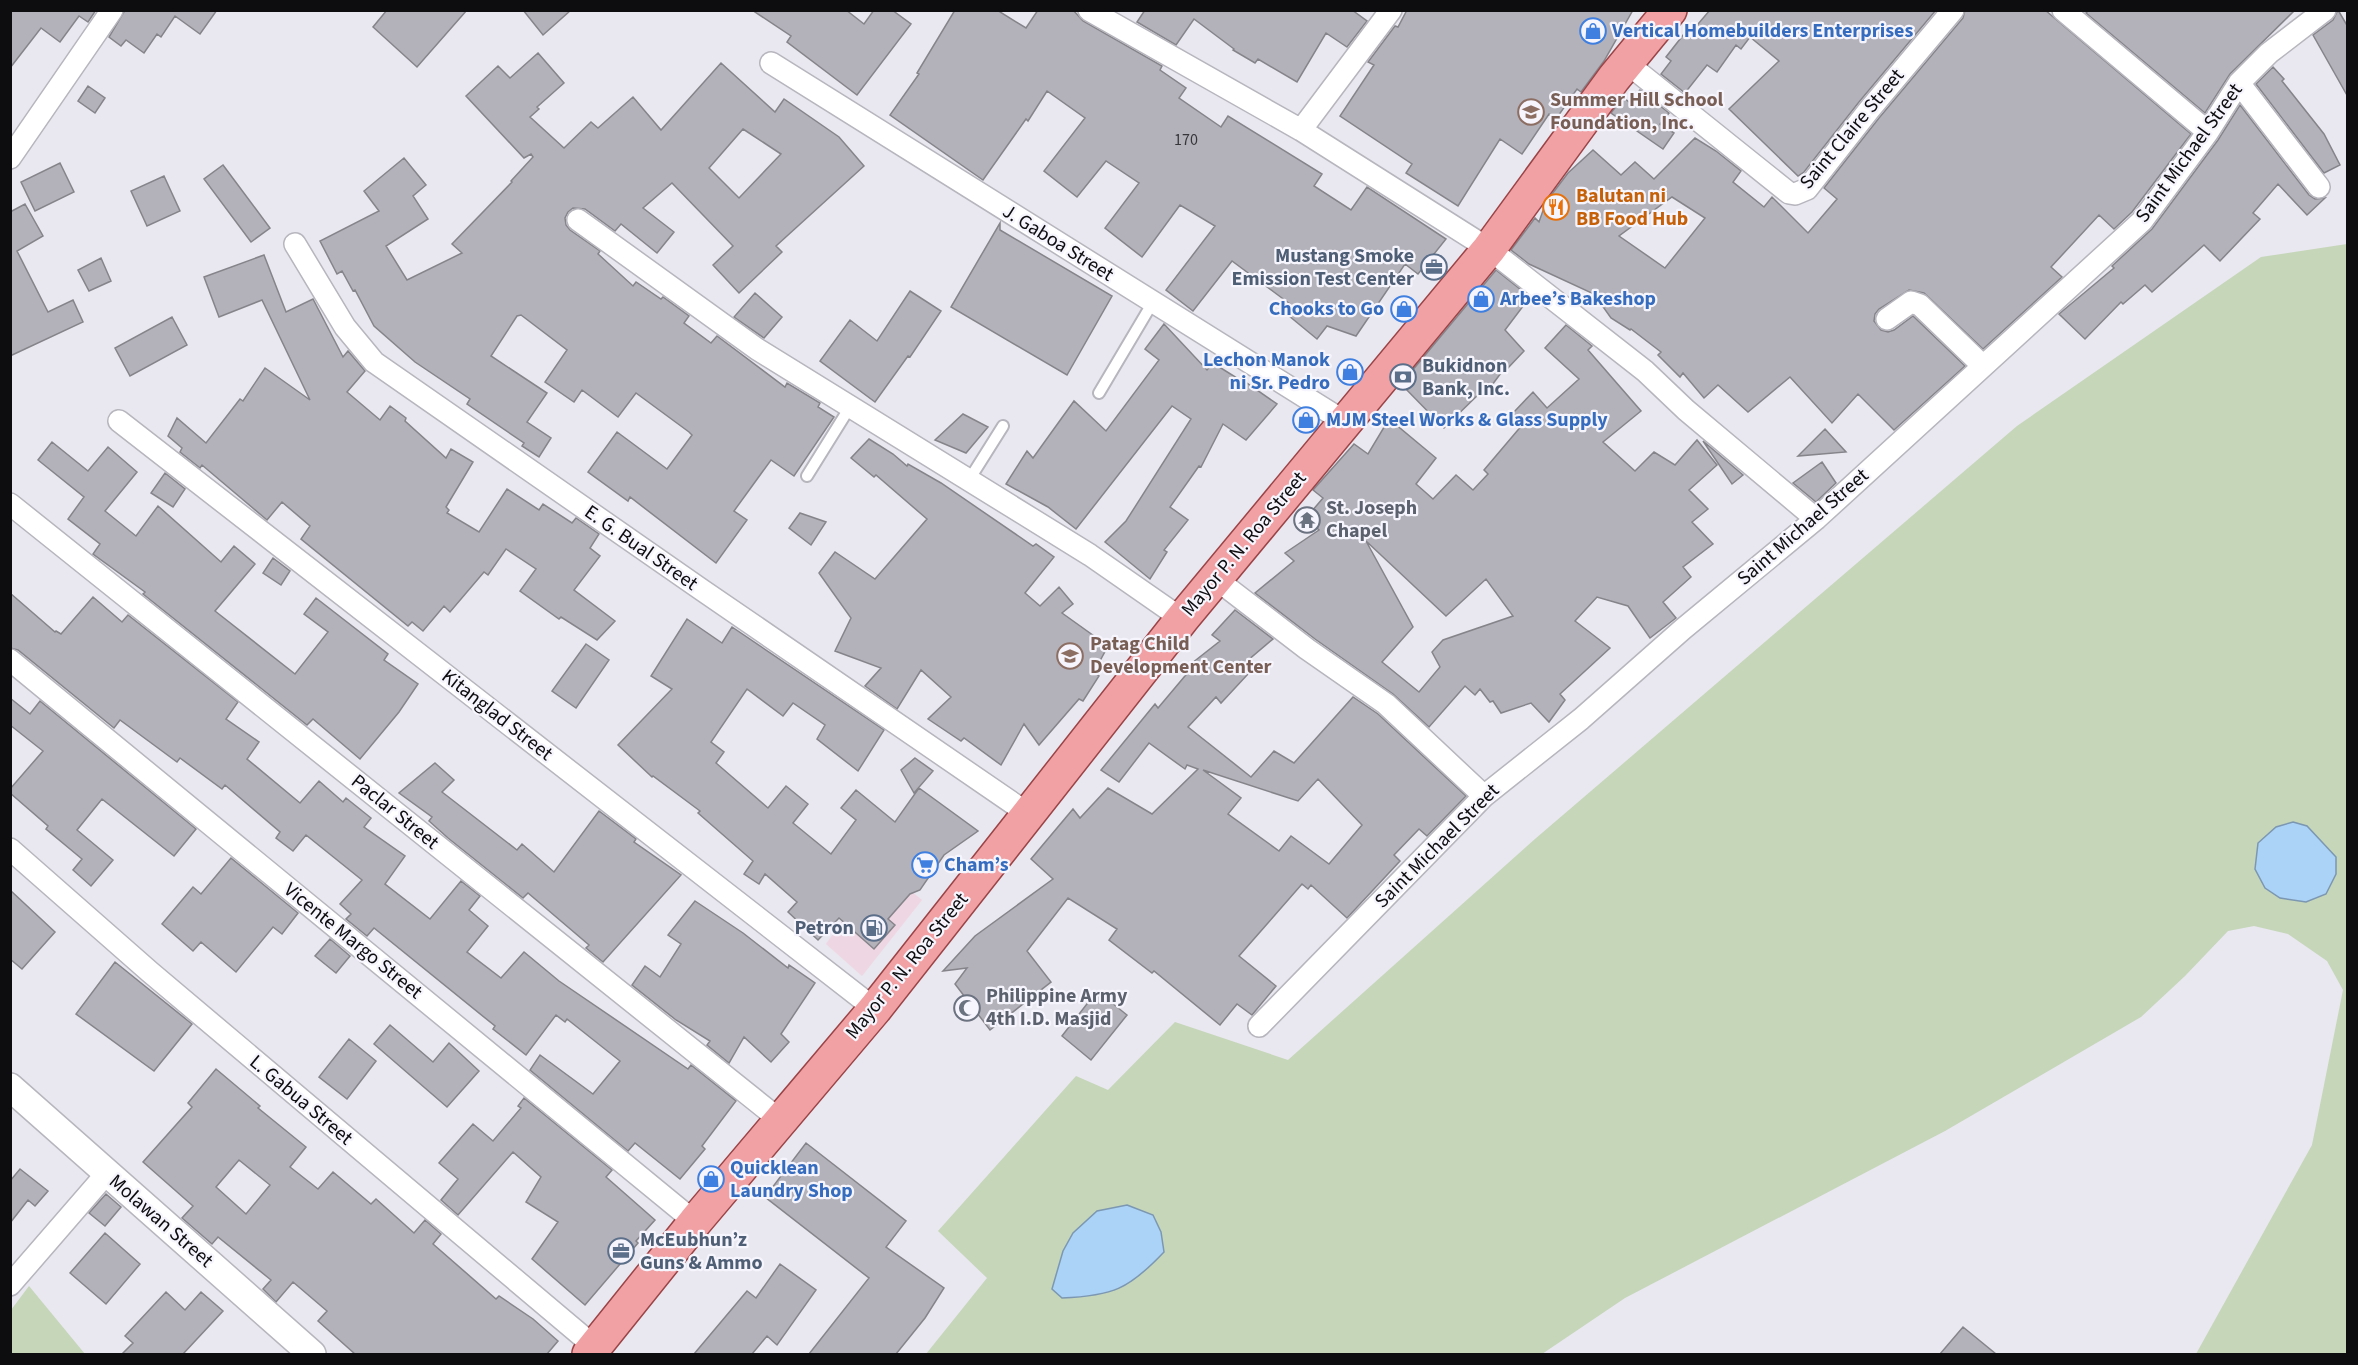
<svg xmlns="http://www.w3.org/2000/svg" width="2358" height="1365" font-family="'Source Sans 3',sans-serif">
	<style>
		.commercial { fill: #eed7e3 }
		.green { fill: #c5d6b9 }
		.water { fill: #abd2f7; stroke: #7c97b1; stroke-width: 1.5 }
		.building { fill: #b3b1b9; stroke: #86848b; stroke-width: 1.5; fill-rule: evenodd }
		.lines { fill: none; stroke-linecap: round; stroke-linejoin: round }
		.service-casing { stroke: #b7b5bd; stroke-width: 14 }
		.minor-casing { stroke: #b7b5bd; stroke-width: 24 }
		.tertiary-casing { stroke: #b7b5bd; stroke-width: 30 }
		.primary-casing { stroke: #9b4447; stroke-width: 36 }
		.service { stroke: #fff; stroke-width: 10 }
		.minor { stroke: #fff; stroke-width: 21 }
		.tertiary { stroke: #fff; stroke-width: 27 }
		.primary { stroke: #f1a1a3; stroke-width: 33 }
		.labels { text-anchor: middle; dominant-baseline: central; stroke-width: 4.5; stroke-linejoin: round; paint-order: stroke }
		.number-label { font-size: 16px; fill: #36353a }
		.shop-label { font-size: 20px; font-weight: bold; fill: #366cbe; stroke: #f6f4fc; text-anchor: start }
		.education-label { font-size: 20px; font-weight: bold; fill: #785e54; stroke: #f6f4fc; text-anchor: start }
		.street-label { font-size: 20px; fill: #0d0c0f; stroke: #f6f4fc }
		.food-label { font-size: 20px; font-weight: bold; fill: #c56008; stroke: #f6f4fc; text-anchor: start }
		.service-label { font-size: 20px; font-weight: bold; fill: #4e5e75; stroke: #f6f4fc; text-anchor: end }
		.worship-label { font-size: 20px; font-weight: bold; fill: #5b616d; stroke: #f6f4fc; text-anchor: start }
	</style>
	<rect width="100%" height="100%" fill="#e9e7ef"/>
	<path class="commercial" d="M880,866l42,34 -60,76 -36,-32z"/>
	<path class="green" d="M2347,244v1110h-151l116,-209 31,-155 -16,-29 -39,-27 -34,-8 -26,5 -43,45 -44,41 -196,114 -320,167 -83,56h-616l61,-76 -49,-47 138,-155 32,14 67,-68 113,38 247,-221 482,-413 244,-169z
		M29,1286l56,68h-74v-44z"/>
	<path class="water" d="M2293,822l14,4 29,31v17l-10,20 -20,8 -26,-4 -15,-10 -10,-19 3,-26 18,-16z
		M1127,1205l26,10 8,17 3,20c-35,37 -51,44 -102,46l-10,-9 11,-38 10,-18 24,-22z"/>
	<path class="building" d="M10,10h86l-8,12 -9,-6 -19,26 -19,-14 -31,40z
		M125,10h92l-17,24 -25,-18 -14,21 -4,-3 -13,19 -18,-13 -5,6 -12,-9z
		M387,10h80l-50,57 -44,-40z
		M523,10h48l-28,25z
		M752,10h94l18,14 10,-14h18l19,14 -54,71 -70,-53 4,-6z
		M955,10h42l29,18 12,-18h35l10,11 79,45 -2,4 26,18 -7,10 42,29 7,-11 94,58 -8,12 37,24 16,-23 79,52 -28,35 -13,-10 -49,72 -29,-10 -10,13 -34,-28 7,-7 -58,-43 -39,50 -27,-21 49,-64 -35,-21 -38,52 -37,-29 34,-45 -33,-22 -29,36 -33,-26 41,-53 -38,-27 -19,30 -2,-2 -43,61 -93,-65 29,-41 -2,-1z
		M1145,10h207l15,11 -20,26 -21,-14 -29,49 -39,-23 -3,4 -22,-13 1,-1 -40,-30 -18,26 -39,-23z
		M1407,10h226l-29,51 -23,31 -4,-3 -21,30 -7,-5 -27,40 -22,-15 -42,67 -52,-33 6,-9 -72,-48 34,-51 -6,-3 27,-36 3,1z
		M1710,10h226l-77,92 -55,70 -6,4 -69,-67 50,-48 -29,-24 -9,12 -5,-4 -19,27 -10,-7 -22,28 -24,-19 10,-13 -5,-4 18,-23 3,3z
		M1965,10h80l146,124 -59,78 -18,17 -15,-14 -48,52 11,10 -79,72 -59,-56 -15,-3 -30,19 -4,5 -1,7 7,9 7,2 6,-2 19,-14 52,50 -71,64 -36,-36 -26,29 -42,-46 -42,35 -30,-27 -14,13 -21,-25 -3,4 -22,-22 3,-3 -30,-23 -1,1 -19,-12 -17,-24 -65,-30 -18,-14 24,-32 4,4 7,-20 22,-29 25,-23 28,25 14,-13 19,17 41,-41 21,13 25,20 -8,11 31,25 8,-10 36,36 29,-34 -13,-11 55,-70 84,-100zM1672,197l33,21 -40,50 -46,-32z
		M2089,10h206l-65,64 -25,39 -119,-100z
		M2338,10l10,17v70l-35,-62 20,-15z
		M538,53l26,30 -27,24 2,2 -9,8 34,31 27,-26 7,6 35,-31 28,33 60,-67 54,49 9,-13 55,38 25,29 -88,80 6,6 -43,41 -26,-28 20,-19 -61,-63 -29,25 31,24 -17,21 -36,-29 -6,7 -30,-22 -12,-1 -5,4 -3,6 1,7 4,5 30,21 -2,3 35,32 3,-4 25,17 2,-2 26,19 -5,7 27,20 6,-7 68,51 2,-4 33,20 -2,4 16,10 -40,59 -23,-16 -37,51 13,9 -31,43 -86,-66 -2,4 -40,-29 29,-40 50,37 25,-34 -3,-3 -53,-39 -18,24 -36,-27 -8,12 -29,-20 22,-32 -46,-35 -4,1 -26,40 56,37 -20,29 24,16 -12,19 -17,-11 2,-3 -57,-39 3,-5 -55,-37 -41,-36 -19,-36 -2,1 -11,-20 -5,3 -17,-33 59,-30 -15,-20 40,-33 22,27 -13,11 15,23 -42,27 21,34 55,-27 -10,-9 60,-62 -1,-1 22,-24 -2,-3 -7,4 -58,-62 32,-30 12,12zM743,129l38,25 -42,44 -30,-30z
		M2273,67l11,12 -2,2 42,53 16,31 -16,8 -68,-89z
		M88,86l17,12 -10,15 -17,-12z
		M1640,90l29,23 -9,11 14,9 -11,16 -52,-36 12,-16 6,5z
		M2240,105l69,90 6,4 10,-1 -18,17 -29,-31 -25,29 7,6 -40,42 -16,-16 -52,47 -7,-7 -22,19 -2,-2 -36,37 -26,-25 55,-46 -2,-2 40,-37 66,-89z
		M60,163l14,29 -39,19 -14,-29z
		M223,165l47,63 -19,14 -47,-63z
		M164,176l16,35 -33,15 -16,-35z
		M25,204l18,32 -26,15 31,61 25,-12 10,22 -73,34v-144z
		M1000,223v7l112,66 -45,79 -116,-68z
		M264,255l22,57 27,-13 30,58 5,-6 17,20 -18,21 33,28 10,-14 16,12 -1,3 41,37 5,-9 22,13 -27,45 3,3 -2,3 32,19 28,-43 32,21 4,-6 29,19 4,-5 23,16 -9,14 10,8 -26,34 41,31 -18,19 -36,-23 -2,2 -39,-28 16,-22 -30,-20 -18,26 -4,-3 -34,40 -6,-6 -21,25 -11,-9 -4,4 -107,-87 9,-13 -28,-24 -15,18 -65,-55 -2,3 -20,-16 2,-4 -14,-12 9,-18 29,25 34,-44 3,2 22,-33 45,32 -48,-100 -43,17 -15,-40z
		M101,258l10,23 -22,10 -11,-21z
		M1496,270l34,27 -25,33 19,21 -18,19 -2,-1 -18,24 -3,-3 -39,38 -43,-44z
		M910,291l31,20 -31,46 -2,-1 -33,46 -55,-41 30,-41 27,21z
		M755,293l27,24 -18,21 -30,-21z
		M172,317l15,28 -57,31 -15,-28z
		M1164,324l43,46 6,-7 27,17 1,-1 36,25 -31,36 -23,-16 -22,43 -2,-1 -29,41 18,13 -24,30 3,2 -17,27 -45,-37 21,-21 65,-102 -19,-13 -96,123 -28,-22 -42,-23 21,-33 6,7 41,-57 32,30 53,-71 -14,-11z
		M1566,325l26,21 -4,4 53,61 -38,31 32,29 19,-19 21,13 22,-25 20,25 -28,25 19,19 -16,13 21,22 -30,23 8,10 -28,25 13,16 -26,20 -22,-32 -31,-9 -22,24 35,27 -50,46 5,6 -16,22 -18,-19 -30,10 -8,-12 -3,1 -10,-13 -5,6 -10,-9 -36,41 -36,-33 -78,-55 -60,-46 39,-32 -9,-8 34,-23 -13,-12 17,-20 -10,-8 41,-46 14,10 21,-35 47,39 -20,26 17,15 23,-24 17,15 15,-16 -4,-4 39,-46 -10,-11 20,-21 14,16 32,-29 -34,-31zM1366,541l80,75 40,-37 27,37 -70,24 -11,12 8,15 -21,25 -37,-30 31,-35z
		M963,414l25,13 -22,26 -31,-13z
		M1825,429l21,23 -48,4z
		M869,439l24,15 14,12 1,-2 33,19 92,63 3,-2 18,13 -29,36 15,13 19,-19 14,17 -11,9 46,33 -14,26 5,4 -16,25 -4,-2 -40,46 -15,-21 -23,41 -37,-27 -3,3 -33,-22 23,-22 -30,-27 -24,39 -32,-23 16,-18 -46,-17 16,-33 -32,-45 16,-21 40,27 52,-60 -51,-44 -2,2 -23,-19z
		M1703,441l40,34 -11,9z
		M52,442l36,29 20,-24 29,25 -32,39 31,25 22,-30 63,56 13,-16 21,18 -40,47 80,63 33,-42 -24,-18 12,-16 72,56 -4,6 34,24 -19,28 -39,47 -47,-40 -6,6 -164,-131 2,-2 -52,-38 7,-10 -32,-25 16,-22 -46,-37z
		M1822,462l14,21 -20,19 -23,-19z
		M165,473l20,16 -12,18 -22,-14z
		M800,513l26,9 -15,23 -22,-17z
		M273,558l17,13 -9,14 -18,-12z
		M10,593l45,39 1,-1 5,3 32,-37 29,25 6,-7 110,87 -12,17 33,23 -12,17 53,44 19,-22 24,21 3,-4 25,20 -7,9 41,29 -20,28 45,35 31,-38 19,15 -11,14 19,16 -21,26 34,26 23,-26 35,29 129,88 3,-4 45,36 -34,45 3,3 -25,30 -45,-36 -7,8 -98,-81 10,-15 53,39 27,-33 -53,-42 -2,3 -9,-7 -30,40 -33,-26 2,-3 -121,-98 -7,8 -21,-17 5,-5 -11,-10 22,-24 -56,-45 -13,16 -17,-13 4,-6 -55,-47 -3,4 -42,-31 -3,4 -57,-42 -6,8 -96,-78 -8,-2z
		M1235,610l38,29 -33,28 9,6 -28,30 -5,-6 -28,30 63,50 23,-26 20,12 59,-66 25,17 88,82 -39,40 -8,-7 -25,26 6,6 -53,57 -36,-33 -3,4 -6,-5 -63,72 37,30 -24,29 -15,-11 -17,21 -66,-54 -2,2 -43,-33 8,-11 -49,-31 -41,53 24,31 -61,48 -35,-46 12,-16 -24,3 32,-35 78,-57 -22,-20 42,-50 7,9 28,-30 44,26 46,-45 -11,-4 -2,4 -36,-26 -30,39 -18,-12 54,-66 3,4 32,-38 -3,-3 33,-26 -8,-6zM1203,770l95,31 20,-22 44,46 -33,39 -38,-28 -12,15 -51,-37 13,-16z
		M687,619l35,24 10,-16 152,103 -26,41 -41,-32 8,-14 -32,-22 -10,13 -36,-27 -36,53 13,10 -8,11 52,45 18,-22 22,18 -15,19 38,31 25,-34 -15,-12 15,-18 39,32 24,-34 59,43 -34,24 -24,35 -10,4 -22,25 7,6 -21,24 -35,-31 -21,22 -30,-28 9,-10 -32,-28 -6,10 -15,-10 9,-13 -55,-48 2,-2 -47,-35 -1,1 -34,-32 54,-56 -21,-13z
		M586,644l23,16 -33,48 -24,-17z
		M10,698l20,16 10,-13 156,128 -22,27 -72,-57 -25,31 36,30 -22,26 -18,-16 9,-11 -36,-30 2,-3 -38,-33v-4l33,-38 -33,-26z
		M915,758l18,13 -19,22 -13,-23z
		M435,763l19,17 -12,12 75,58 5,-6 32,28 45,-61 37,28 -2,3 47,33 -78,87 -17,-14 3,-3 -61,-52 -5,5 -75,-60 -19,-17 3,-4 -33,-24z
		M231,858l67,55 -16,21 -9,-7 -37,45 -35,-30 -8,9 -31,-27 31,-37 8,7z
		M10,890l45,42 -33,37 -12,-10z
		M695,901l48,32 45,35 1,-3 26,18 -34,51 8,8 -18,20 -27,-25 -15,26 -22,-18 3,-4 -34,-21 -44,-35 13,-19 15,11 21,-33 -13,-9z
		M330,939l20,17 -14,17 -21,-17z
		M115,962l77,62 -38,47 -78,-57z
		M1097,991l30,24 -36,45 -29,-24z
		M390,1025l43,37 16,-19 30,28 -32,36 -73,-63z
		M349,1039l27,22 -29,38 -28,-22z
		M216,1069l44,37 -2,2 48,39 -16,20 28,22 15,-17 38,32 5,-5 38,34 11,-13 16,14 -8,10 63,55 3,-3 34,23 25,22 -11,13h-192l-37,-33 9,-10 -34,-29 -17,20 -13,-13 8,-9 -53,-43 -6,7 -30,-26 11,-12 -50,-44 49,-55 -4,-4zM239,1160l31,25 -24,29 -30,-27z
		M524,1098l88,72 -6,7 49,43 -19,21 2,2 -53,62 -53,-46 26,-37 -32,-20 15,-25 -28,-25 -55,63 -17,-15 17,-21 -19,-16 34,-39 20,17 28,-33 -3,-2z
		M806,1143l100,78 -20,26 58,41 -19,30 -29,36h-87l60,-76 -104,-81z
		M20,1169l28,22 -13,15 -7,-6 -18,23v-42z
		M106,1194l15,13 -16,19 -16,-13z
		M105,1233l35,31 -34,40 -36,-31z
		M780,1264l36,26 -39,55 -10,-9 -15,18h-58l53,-63 9,7z
		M166,1292l19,18 16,-18 22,19 -40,43h-61l11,-11 -8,-7z
		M1963,1327l33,27h-56z"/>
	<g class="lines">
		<g class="service-casing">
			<path id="service" d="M1099,393l54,-91
				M807,476l43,-69
				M969,480l34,-54"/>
		</g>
		<g class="minor-casing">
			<path id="minor" d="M1089,10l212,120 188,119 156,122 41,39 130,109
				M2063,10l145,122
				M771,63l574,359
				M1628,64l161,129 6,1 12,-5 62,-79 84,-100
				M2239,83l80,104
				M1301,130l90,-120
				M10,158l102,-148
				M578,220l179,129 333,206 92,64
				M295,244l50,83 29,35 328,228 325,223
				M1887,319l24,-17 9,3 63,61
				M119,421l756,588
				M10,504l770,616
				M1216,579l91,70 79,55 98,92
				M10,660l685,562
				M10,849l140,123 445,375
				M1259,1026l225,-230 97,-77 102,-90 133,-110 326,-298 66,-89 31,-49 30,-30 56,-43
				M10,1285l97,-112"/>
		</g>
		<g class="tertiary-casing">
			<path id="tertiary" d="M10,1087l302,267"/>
		</g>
		<g class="primary-casing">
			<path id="primary" d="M589,1354l106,-132 180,-213 307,-390 307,-370 125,-171 56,-68"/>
		</g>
		<use href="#service" class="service"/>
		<use href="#minor" class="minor"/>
		<use href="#tertiary" class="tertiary"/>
		<use href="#primary" class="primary"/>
	</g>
	<defs>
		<g id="shop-ring" transform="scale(1.35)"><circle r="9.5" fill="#f6f4fc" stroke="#3f7fe0" stroke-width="1.5"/><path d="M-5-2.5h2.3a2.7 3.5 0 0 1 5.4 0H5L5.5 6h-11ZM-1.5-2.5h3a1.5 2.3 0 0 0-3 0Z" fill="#3f7fe0"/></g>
		<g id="school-ring" transform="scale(1.35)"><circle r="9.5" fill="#f6f4fc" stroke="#8d6e63" stroke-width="1.5"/><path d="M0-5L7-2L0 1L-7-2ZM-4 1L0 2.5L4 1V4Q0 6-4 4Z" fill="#8d6e63"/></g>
		<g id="restaurant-ring" transform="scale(1.35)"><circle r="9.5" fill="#f6f4fc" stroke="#e8710a" stroke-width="1.5"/><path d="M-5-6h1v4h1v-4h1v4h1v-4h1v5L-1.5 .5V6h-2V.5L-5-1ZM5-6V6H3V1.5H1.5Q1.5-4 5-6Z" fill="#e8710a"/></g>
		<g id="office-ring" transform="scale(1.35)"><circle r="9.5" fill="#f6f4fc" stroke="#5c6f8a" stroke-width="1.5"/><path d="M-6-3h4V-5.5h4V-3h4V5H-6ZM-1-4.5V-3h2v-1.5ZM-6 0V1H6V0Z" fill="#5c6f8a"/></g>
		<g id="bank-ring" transform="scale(1.35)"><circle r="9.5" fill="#f6f4fc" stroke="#5c6f8a" stroke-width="1.5"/><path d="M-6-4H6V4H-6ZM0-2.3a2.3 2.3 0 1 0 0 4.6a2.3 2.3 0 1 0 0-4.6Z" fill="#5c6f8a"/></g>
		<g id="temple-ring" transform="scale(1.35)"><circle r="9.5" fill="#f6f4fc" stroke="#6b7280" stroke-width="1.5"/><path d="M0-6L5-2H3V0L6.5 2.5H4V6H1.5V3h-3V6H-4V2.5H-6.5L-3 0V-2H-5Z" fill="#6b7280"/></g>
		<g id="supermarket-ring" transform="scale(1.35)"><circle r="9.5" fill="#f6f4fc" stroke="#3f7fe0" stroke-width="1.5"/><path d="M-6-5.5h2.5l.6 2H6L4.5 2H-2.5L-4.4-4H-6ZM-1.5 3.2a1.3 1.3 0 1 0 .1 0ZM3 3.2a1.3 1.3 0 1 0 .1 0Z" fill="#3f7fe0"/></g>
		<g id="fuel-ring" transform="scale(1.35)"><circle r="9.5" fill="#f6f4fc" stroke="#5c6f8a" stroke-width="1.5"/><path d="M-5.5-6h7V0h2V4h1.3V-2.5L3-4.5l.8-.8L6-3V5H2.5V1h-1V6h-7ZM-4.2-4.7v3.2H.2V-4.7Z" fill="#5c6f8a"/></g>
		<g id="mosque-ring" transform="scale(1.35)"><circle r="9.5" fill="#f6f4fc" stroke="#6b7280" stroke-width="1.5"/><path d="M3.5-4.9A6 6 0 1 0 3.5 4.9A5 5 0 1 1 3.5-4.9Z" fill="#6b7280"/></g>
	</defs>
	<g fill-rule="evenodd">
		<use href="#shop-ring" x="1593" y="31"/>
		<use href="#school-ring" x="1531" y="112"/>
		<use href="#restaurant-ring" x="1556" y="207"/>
		<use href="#office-ring" x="1434" y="267"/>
		<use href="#shop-ring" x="1481" y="299"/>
		<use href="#shop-ring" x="1404" y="309"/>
		<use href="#shop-ring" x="1350" y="372"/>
		<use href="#bank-ring" x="1403" y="377"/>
		<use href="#shop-ring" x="1306" y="420"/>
		<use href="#temple-ring" x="1307" y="520"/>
		<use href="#school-ring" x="1070" y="656"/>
		<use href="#supermarket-ring" x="925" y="865"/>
		<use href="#fuel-ring" x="874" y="928"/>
		<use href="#mosque-ring" x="967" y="1008"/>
		<use href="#shop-ring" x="711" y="1179"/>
		<use href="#office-ring" x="621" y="1251"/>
	</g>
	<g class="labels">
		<g class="number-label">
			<text x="1186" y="140">170</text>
		</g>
		<g class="shop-label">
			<text x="1612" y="31">Vertical Homebuilders Enterprises</text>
			<text x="1500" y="299">Arbee’s Bakeshop</text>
			<text x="1384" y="309" text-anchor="end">Chooks to Go</text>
			<text x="1330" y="360" text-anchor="end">Lechon Manok<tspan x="1330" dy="23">ni Sr. Pedro</tspan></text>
			<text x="1326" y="420">MJM Steel Works &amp; Glass Supply</text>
			<text x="944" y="865">Cham’s</text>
			<text x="730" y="1168">Quicklean<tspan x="730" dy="23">Laundry Shop</tspan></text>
		</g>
		<g class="education-label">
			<text x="1550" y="100">Summer Hill School<tspan x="1550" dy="23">Foundation, Inc.</tspan></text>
			<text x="1090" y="644">Patag Child<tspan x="1090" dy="23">Development Center</tspan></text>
		</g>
		<g class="street-label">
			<text transform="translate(1852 129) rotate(-50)">Saint Claire Street</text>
			<text transform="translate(2189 153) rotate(-54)">Saint Michael Street</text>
			<text transform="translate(1058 243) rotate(32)">J. Gaboa Street</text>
			<text transform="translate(1803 527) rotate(-41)">Saint Michael Street</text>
			<text transform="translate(1244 544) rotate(-50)">Mayor P. N. Roa Street</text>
			<text transform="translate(641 548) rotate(35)">E. G. Bual Street</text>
			<text transform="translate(497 715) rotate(38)">Kitanglad Street</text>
			<text transform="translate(395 812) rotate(39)">Paclar Street</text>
			<text transform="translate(1437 846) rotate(-45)">Saint Michael Street</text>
			<text transform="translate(353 941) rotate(39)">Vicente Margo Street</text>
			<text transform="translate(907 966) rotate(-51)">Mayor P. N. Roa Street</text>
			<text transform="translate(301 1100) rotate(40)">L. Gabua Street</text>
			<text transform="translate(161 1221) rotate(41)">Molawan Street</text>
		</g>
		<g class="food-label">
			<text x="1576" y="196">Balutan ni<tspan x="1576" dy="23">BB Food Hub</tspan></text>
		</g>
		<g class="service-label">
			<text x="1414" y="256">Mustang Smoke<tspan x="1414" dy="23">Emission Test Center</tspan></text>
			<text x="1422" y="366" text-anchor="start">Bukidnon<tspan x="1422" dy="23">Bank, Inc.</tspan></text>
			<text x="854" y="928">Petron</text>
			<text x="640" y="1240" text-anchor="start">McEubhun’z<tspan x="640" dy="23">Guns &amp; Ammo</tspan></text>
		</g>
		<g class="worship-label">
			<text x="1326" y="508">St. Joseph<tspan x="1326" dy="23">Chapel</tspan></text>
			<text x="986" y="996">Philippine Army<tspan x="986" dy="23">4th I.D. Masjid</tspan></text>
		</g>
	</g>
	<rect width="2358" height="1365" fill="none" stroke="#0d0c0f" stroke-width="24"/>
</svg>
